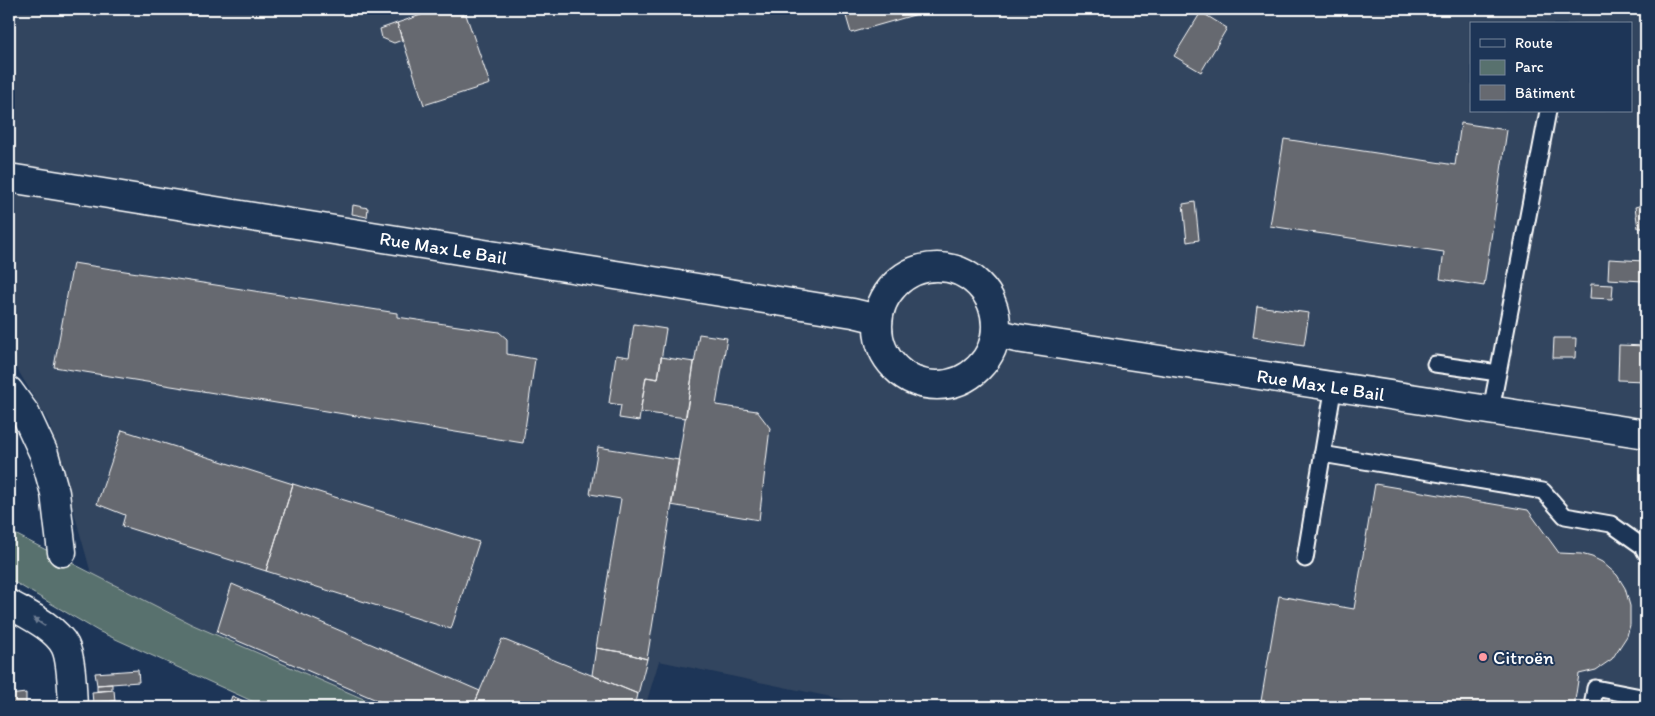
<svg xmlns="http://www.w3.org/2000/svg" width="1655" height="716" font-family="Itim,sans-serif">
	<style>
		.built { fill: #33455e; fill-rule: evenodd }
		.green { fill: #58716e; stroke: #acb8b6 }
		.building { fill: #666970; stroke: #fff }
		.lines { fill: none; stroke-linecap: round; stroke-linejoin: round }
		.lane-casing { stroke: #fff; stroke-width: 19 }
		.street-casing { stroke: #fff; stroke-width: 31 }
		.lane { stroke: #1d3557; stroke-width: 15 }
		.street { stroke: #1d3557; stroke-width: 28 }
		.oneway { fill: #6c7c92 }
		.poi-dot { fill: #ff9aa2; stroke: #1d3557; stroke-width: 2 }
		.labels { text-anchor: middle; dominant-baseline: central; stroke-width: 4; stroke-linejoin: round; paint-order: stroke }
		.street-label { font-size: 19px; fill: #fff; stroke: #1d3557 }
		.poi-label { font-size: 19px; fill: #fff; stroke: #1d3557; text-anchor: start }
	</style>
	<rect width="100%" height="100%" fill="#1d3557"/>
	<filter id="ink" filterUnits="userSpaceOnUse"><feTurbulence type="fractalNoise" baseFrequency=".02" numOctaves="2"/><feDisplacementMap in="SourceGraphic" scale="10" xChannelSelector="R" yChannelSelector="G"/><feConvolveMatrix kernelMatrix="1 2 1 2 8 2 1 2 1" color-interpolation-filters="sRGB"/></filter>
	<g filter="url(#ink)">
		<path class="built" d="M9,9h1637v698h-777l-28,-8 -182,-38 -14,46h-263l-192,-83 -99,-51 -42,-150 -40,-68zM1471,24h160v87h-160z"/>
		<path class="green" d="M9,531l182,93 191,83h-117l-167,-76 -89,-52z"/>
		<path class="building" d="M439,9h25l26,75 -66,21 -27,-82z
			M844,9h91l-84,24z
			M1201,12l26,16 -26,44 -27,-16z
			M397,23l5,17 -8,3 -12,-5 -2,-9z
			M1461,123l46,7 -23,156 -44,-7 4,-27 -174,-26 14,-87 171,26z
			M1195,202l4,38 -12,2 -4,-38z
			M1646,204v24h-8l-3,-21z
			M353,205l15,3 -1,9 -15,-3z
			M1609,259l35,2 -1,20 -35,-2z
			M73,263l324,50v4l102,15 8,7v15l28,5 -12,84 -469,-76z
			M1591,284l22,1 -1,14 -22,-1z
			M1257,306l52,7 -5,32 -51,-8z
			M634,324l32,5 -8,50 -12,-2 -7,44 -20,-3 2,-13 -12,-2 7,-48 13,2z
			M699,334l28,4 -11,67 41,6 13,17 -11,92 -88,-15z
			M1554,338h22l-1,20h-22z
			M1619,345l27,1v35l-28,-1z
			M661,357l33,5 -8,56 -46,-6 6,-35 12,2z
			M122,430l171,54 -27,87 -144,-45 3,-11 -28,-11z
			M598,447l81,13 -32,199 -26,-7 -25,-4 25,-149 -31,-5z
			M293,484l186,58 -28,87 -185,-58z
			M1375,484l153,26 31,43 22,1 11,3 10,5 15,13 8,13 5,18v19l-3,11 -15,23 -16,11 -17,4 -5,33h-314l19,-111 75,13z
			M232,584l248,107 -7,16h-80l-176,-75z
			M502,639l136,55 -3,13h-162z
			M596,648l25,4 26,7 -9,35 -46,-19z
			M138,670l1,12 -42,3 -2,-12z
			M112,684v6l-15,1v-6z
			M114,690l1,11 -22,2 -1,-11z
			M26,693v14h-17v-12z
			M232,696l19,8v3h-23z
			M115,701v6h-22v-4z"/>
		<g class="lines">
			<g class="lane-casing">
				<path id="lane" d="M1435,364l63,9
					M1491,410l57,-299
					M1322,454l221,37 22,25 46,8 31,22 4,7
					M1305,559l29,-174
					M1592,707l3,-19 51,10"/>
			</g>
			<g class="street-casing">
				<g id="street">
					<path id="s1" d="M9,178l844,135 25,6"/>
					<circle cx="937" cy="326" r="59"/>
					<path id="s2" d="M996,333l20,5 630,96"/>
					<path d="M9,391l16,22 19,41 11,39 7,59"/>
					<path d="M9,604c17,10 46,23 56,42 7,14 7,45 8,61"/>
				</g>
			</g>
			<use href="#lane" class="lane"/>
			<use href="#street" class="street"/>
		</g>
		<defs><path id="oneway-solid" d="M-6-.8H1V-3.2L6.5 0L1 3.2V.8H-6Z" transform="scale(1.25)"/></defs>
		<use class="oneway" href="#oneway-solid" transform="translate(39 622) rotate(-146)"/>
	</g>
	<circle class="poi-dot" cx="1483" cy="657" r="5"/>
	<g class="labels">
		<g class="street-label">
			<text stroke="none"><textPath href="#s1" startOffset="440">Rue Max Le Bail</textPath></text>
			<text stroke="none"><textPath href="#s2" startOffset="329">Rue Max Le Bail</textPath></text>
		</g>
		<g class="poi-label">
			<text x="1493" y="657">Citroën</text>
		</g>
	</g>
	<rect width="1655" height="716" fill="none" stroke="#1d3557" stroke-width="30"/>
	<rect x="15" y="15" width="1625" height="686" fill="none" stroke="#fff" stroke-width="2" filter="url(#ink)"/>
	<rect x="1470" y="22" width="162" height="90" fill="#1d3557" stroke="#77869a"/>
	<rect x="1480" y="39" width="25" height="8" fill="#1d3557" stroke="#77869a"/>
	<text x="1515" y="48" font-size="15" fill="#ffffff">Route</text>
	<rect x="1480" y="60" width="25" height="15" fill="#58716e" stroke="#77869a"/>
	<text x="1515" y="72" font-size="15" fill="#ffffff">Parc</text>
	<rect x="1480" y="85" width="25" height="15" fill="#666970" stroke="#77869a"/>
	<text x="1515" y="98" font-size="15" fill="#ffffff">Bâtiment</text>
</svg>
